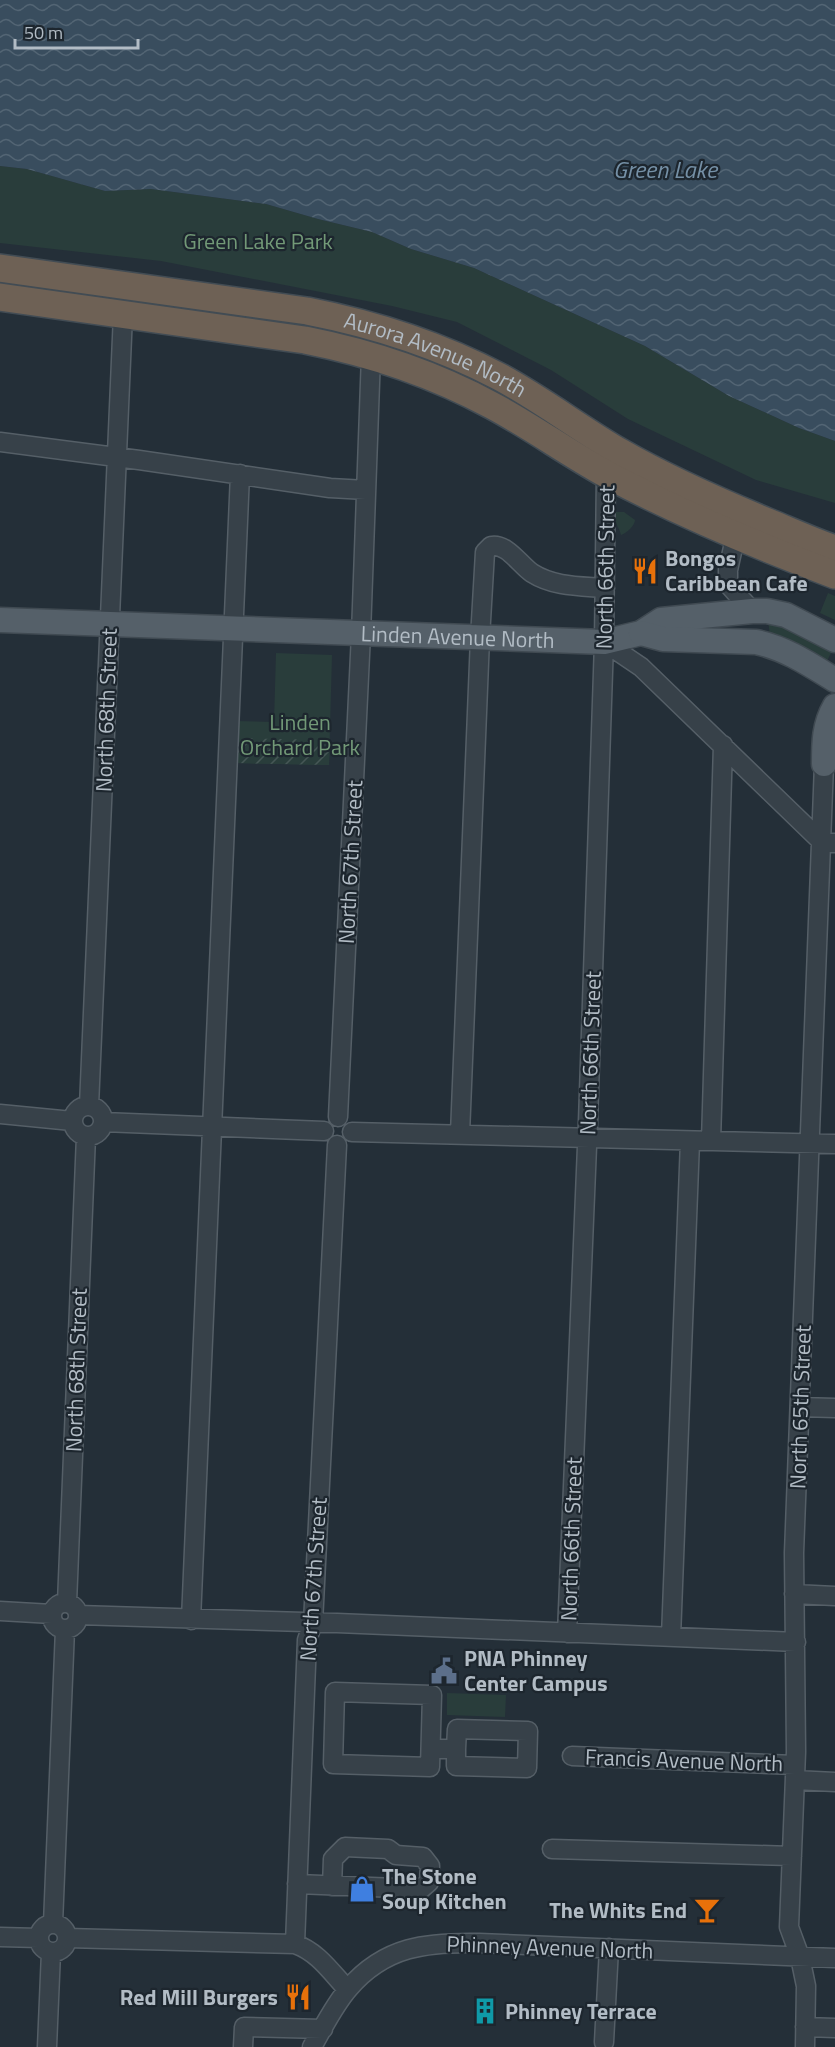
<svg xmlns="http://www.w3.org/2000/svg" width="835" height="2047" font-family="'Titillium Web',sans-serif">
	<style>
		.green { fill: #293d3b }
		.garden { fill: url(#garden-furrows) }
		.water { fill: url(#water-waves) }
		.lines { fill: none; stroke-linecap: round; stroke-linejoin: round }
		.minor-casing { stroke: #555f67; stroke-width: 21 }
		.major-casing { stroke: #404a52; stroke-width: 27 }
		.highway-casing { stroke: #424c54; stroke-width: 30 }
		.minor { stroke: #374149; stroke-width: 18 }
		.major { stroke: #556069; stroke-width: 24 }
		.highway { stroke: #6e6155; stroke-width: 27 }
		.labels { text-anchor: middle; dominant-baseline: central; stroke-width: 4.5; stroke-linejoin: round; paint-order: stroke }
		.park-label { font-size: 22px; fill: #729977; stroke: #1d262e }
		.street-label { font-size: 22px; fill: #b2bcc5; stroke: #1d262e }
		.poi-label { font-size: 22px; font-weight: bold; fill: #b2bcc5; stroke: #1d262e; text-anchor: start }
		.water-label { font-size: 24px; font-style: italic; fill: #7590a6; stroke: #1d262e }
	</style>
	<defs>
		<pattern id="garden-furrows" width="10" height="10" patternUnits="userSpaceOnUse" patternTransform="scale(1.5)"><rect width="10" height="10" fill="#293d3b"/><path d="M-1 1l2-2M0 10L10 0M9 11l2-2" fill="none" stroke="#465756"/></pattern>
		<pattern id="water-waves" width="16" height="10" patternUnits="userSpaceOnUse" patternTransform="scale(1.5)"><rect width="16" height="10" fill="#394d5e"/><path d="M0 5q4-4 8 0t8 0" fill="none" stroke="#536574"/></pattern>
	</defs>
	<rect width="100%" height="100%" fill="#242f38"/>
	<path class="green" d="M0,166l27,3 78,22 46,-2 115,15 52,15 54,13 39,17 63,19 171,78 84,50 70,32 36,13v62l-79,-23 -128,-61 -77,-49 -94,-48 -65,-16 -231,-45 -161,-18z
		M612,512h12l11,8c0,5 -8,13 -14,15 -2,-9 -8,-14 -9,-23z
		M828,593l7,3v24l-15,-7z
		M768,619l66,28 -10,20 -54,-30z
		M276,653l56,2 -3,110 -94,-2 1,-42 38,1z
		M447,1693l59,2 -1,22 -58,-2z"/>
	<path class="garden" d="M235,738l95,2 -1,25 -94,-2z"/>
	<path class="water" d="M0,0h835v441l-36,-13 -70,-32 -84,-50 -171,-78 -63,-19 -39,-17 -54,-13 -52,-15 -115,-15 -46,2 -78,-22 -27,-3z"/>
	<g class="lines">
		<g class="minor-casing">
			<path id="minor" d="M0,442l139,18 191,28 36,2
				M736,534l-8,36v14l24,27
				M604,642l37,25 181,175 13,1
				M73 1121a15 15 0 1 1 30 0a15 15 0 1 1-30 0Z
				M89,1106l34,-792
				M0,1114l72,7
				M338,1117l23,-483 10,-279
				M103,1122l221,9
				M352,1132l483,12
				M460,1134l20,-496 5,-86 6,-6c16,-3 29,19 41,27 22,14 48,13 73,15
				M711,1141l12,-396
				M337,1145l-24,478 -6,17 -12,304c23,8 36,28 52,45
				M800,1407l35,1
				M794,1594l41,2
				M67,1603l19,-467
				M52 1616a13 13 0 1 1 26 0a13 13 0 1 1-26 0Z
				M0,1611l52,3
				M78,1615l259,8 459,19
				M191,1620l49,-1146
				M567,1633l21,-511 16,-480 2,-169
				M671,1637l19,-496
				M335,1692l97,3 -2,72 -97,-3z
				M431,1749h25l1,-20 71,2 -1,37 -71,-2v-17
				M572,1756l223,9
				M795,1780l40,2
				M552,1849l240,7
				M297,1884l124,5 8,-7 1,-16 -7,-9 -27,-2 -8,-6 -43,-2 -12,12 -1,27
				M53,1924l12,-295
				M39 1938a14 14 0 1 1 28 0a14 14 0 1 1-28 0Z
				M0,1937l39,1
				M67,1938l228,6
				M805,2027l30,1
				M604,2042l5,-94
				M47,2047l4,-95
				M243,2047l1,-20 79,2
				M312,2047c11,-19 22,-42 37,-59 36,-42 78,-46 130,-45l356,15
				M805,2047l1,-61 -6,-29 -11,-30 7,-175 -2,-199 30,-789"/>
		</g>
		<g class="major-casing">
			<g id="major">
				<path id="s1" d="M0,620l604,22 37,-9 20,-13 91,-9h15l19,4 49,25"/>
				<path d="M641,633l22,6 93,3c29,6 53,22 79,38"/>
				<path d="M824,764c0,-21 0,-39 11,-58"/>
			</g>
		</g>
		<g class="highway-casing">
			<g id="highway">
				<path id="s2" d="M0,268l307,43c67,13 132,34 193,66 41,22 79,51 120,75 47,27 97,49 148,70 22,9 44,19 67,27"/>
				<path d="M0,297l305,43c66,13 129,34 188,66 39,21 75,47 113,68 73,39 152,72 229,101"/>
			</g>
		</g>
		<use href="#minor" class="minor"/>
		<use href="#major" class="major"/>
		<use href="#highway" class="highway"/>
	</g>
	<defs>
		<g id="restaurant-bare" transform="scale(2.07)"><path d="M-5-6h1v4h1v-4h1v4h1v-4h1v5L-1.5 .5V6h-2V.5L-5-1ZM5-6V6H3V1.5H1.5Q1.5-4 5-6Z" fill="#e8710a" stroke="#1d262e" stroke-width="2.5" paint-order="stroke"/></g>
		<g id="civic-bare" transform="scale(2.07)"><path d="M-.6-6.5H3V-4.5H.6V-3L4-1V1h2V6H-6V1h2V-1L-.6-3ZM-1.2 2.5V6h2.4V2.5Z" fill="#5c6f8a" stroke="#1d262e" stroke-width="2.5" paint-order="stroke"/></g>
		<g id="shop-bare" transform="scale(2.07)"><path d="M-5-2.5h2.3a2.7 3.5 0 0 1 5.4 0H5L5.5 6h-11ZM-1.5-2.5h3a1.5 2.3 0 0 0-3 0Z" fill="#3f7fe0" stroke="#1d262e" stroke-width="2.5" paint-order="stroke"/></g>
		<g id="bar-bare" transform="scale(2.07)"><path d="M-6-5H6L.8 .8V4.5H3.5V6h-7V4.5H-.8V.8Z" fill="#e8710a" stroke="#1d262e" stroke-width="2.5" paint-order="stroke"/></g>
		<g id="building-bare" transform="scale(2.07)"><path d="M-4-6H4V6H1V3H-1V6H-4ZM-2.5-4.3h1.7v1.8h-1.7ZM.8-4.3h1.7v1.8H.8ZM-2.5-1h1.7V.8h-1.7ZM.8-1h1.7V.8H.8Z" fill="#0f9aa8" stroke="#1d262e" stroke-width="2.5" paint-order="stroke"/></g>
	</defs>
	<g fill-rule="evenodd">
		<use href="#restaurant-bare" x="645" y="571"/>
		<use href="#civic-bare" x="444" y="1671"/>
		<use href="#shop-bare" x="362" y="1889"/>
		<use href="#bar-bare" x="707" y="1910"/>
		<use href="#restaurant-bare" x="298" y="1997"/>
		<use href="#building-bare" x="485" y="2011"/>
	</g>
	<g class="labels">
		<g class="park-label">
			<text x="258" y="241">Green Lake Park</text>
			<text x="300" y="722">Linden<tspan x="300" dy="25">Orchard Park</tspan></text>
		</g>
		<g class="street-label">
			<text stroke="none"><textPath href="#s2" startOffset="446">Aurora Avenue North</textPath></text>
			<text transform="translate(605 567) rotate(-89)">North 66th Street</text>
			<text stroke="none"><textPath href="#s1" startOffset="458">Linden Avenue North</textPath></text>
			<text transform="translate(106 710) rotate(-88)">North 68th Street</text>
			<text transform="translate(350 862) rotate(-87)">North 67th Street</text>
			<text transform="translate(590 1053) rotate(-88)">North 66th Street</text>
			<text transform="translate(76 1370) rotate(-88)">North 68th Street</text>
			<text transform="translate(800 1407) rotate(-88)">North 65th Street</text>
			<text transform="translate(571 1539) rotate(-88)">North 66th Street</text>
			<text transform="translate(313 1579) rotate(-86)">North 67th Street</text>
			<text transform="translate(684 1760) rotate(2)">Francis Avenue North</text>
			<text transform="translate(550 1947) rotate(2)">Phinney Avenue North</text>
		</g>
		<g class="poi-label">
			<text x="665" y="558">Bongos<tspan x="665" dy="25">Caribbean Cafe</tspan></text>
			<text x="464" y="1658">PNA Phinney<tspan x="464" dy="25">Center Campus</tspan></text>
			<text x="382" y="1876">The Stone<tspan x="382" dy="25">Soup Kitchen</tspan></text>
			<text x="687" y="1910" text-anchor="end">The Whits End</text>
			<text x="278" y="1997" text-anchor="end">Red Mill Burgers</text>
			<text x="505" y="2011">Phinney Terrace</text>
		</g>
		<g class="water-label">
			<text x="665" y="169">Green Lake</text>
		</g>
	</g>
	<path d="M15 39v9h123v-9" fill="none" stroke="#b2bcc5" stroke-width="3"/>
	<text x="24" y="39" font-size="18" fill="#b2bcc5" stroke="#1d262e" stroke-width="4.5" paint-order="stroke">50 m</text>
</svg>
